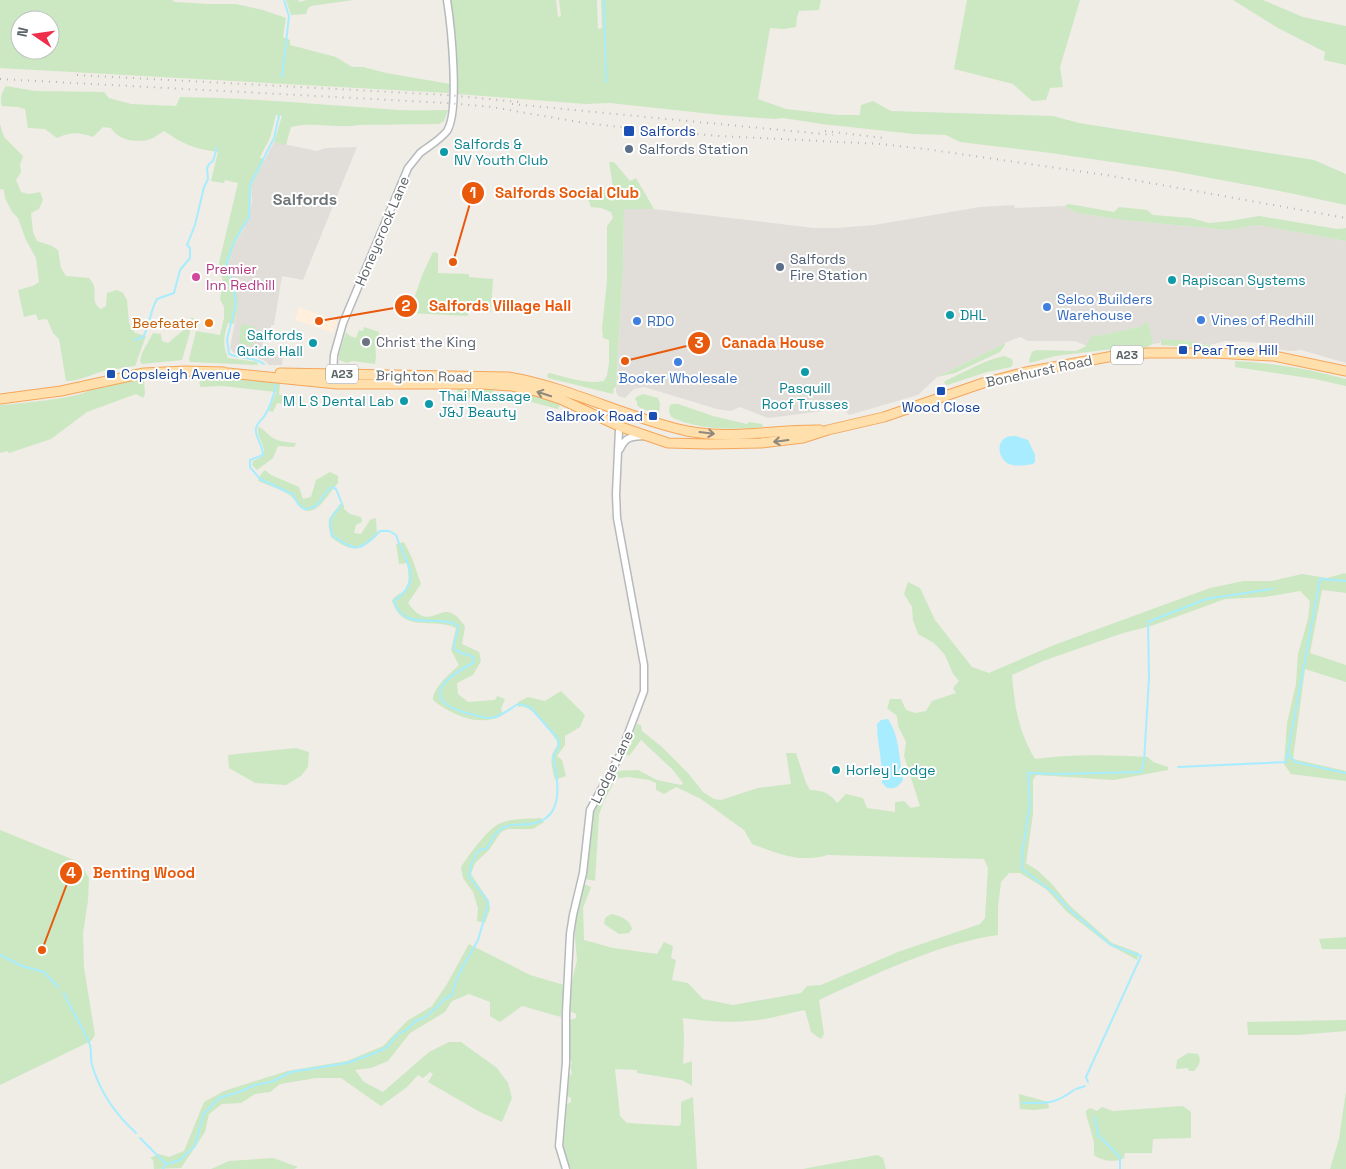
<svg xmlns="http://www.w3.org/2000/svg" width="1346" height="1169" font-family="'Space Grotesk',sans-serif">
	<style>
		.commercial { fill: #ffefdc }
		.industrial { fill: #e1deda }
		.green { fill: #cbe8c2; fill-rule: evenodd }
		.water { fill: #a7edff }
		.lines { fill: none; stroke-linecap: round; stroke-linejoin: round }
		.stream { stroke: #a7edff; stroke-width: 2 }
		.tertiary-casing { stroke: #b6babd; stroke-width: 9 }
		.primary-casing { stroke: #f5a65a; stroke-width: 11 }
		.tertiary { stroke: #fff; stroke-width: 6 }
		.primary { stroke: #ffdfac; stroke-width: 9 }
		.rail { stroke: #b4b5b6; stroke-width: 2; stroke-dasharray: 1 6; stroke-linecap: butt }
		.oneway { stroke: #8e897c }
		.transit-dot { fill: #1a4fb4; stroke: #fff; stroke-width: 2 }
		.service-dot { fill: #5c6f8a; stroke: #fff; stroke-width: 2 }
		.culture-dot { fill: #0f9aa8; stroke: #fff; stroke-width: 2 }
		.hotel-dot { fill: #d1479c; stroke: #fff; stroke-width: 2 }
		.shop-dot { fill: #3f7fe0; stroke: #fff; stroke-width: 2 }
		.food-dot { fill: #e8710a; stroke: #fff; stroke-width: 2 }
		.worship-dot { fill: #6b7280; stroke: #fff; stroke-width: 2 }
		.labels { text-anchor: middle; dominant-baseline: central; stroke-width: 4; stroke-linejoin: round; paint-order: stroke }
		.shield { fill: #fff; stroke: #8e9295; stroke-width: 1 }
		.shield-label { font-size: 12px; font-weight: bold; fill: #5d6467 }
		.transit-label { font-size: 14px; fill: #164399; stroke: #fff; text-anchor: start }
		.culture-label { font-size: 14px; fill: #0d838f; stroke: #fff; text-anchor: start }
		.service-label { font-size: 14px; fill: #4e5e75; stroke: #fff; text-anchor: start }
		.street-label { font-size: 14px; fill: #5d6467; stroke: #fff }
		.hotel-label { font-size: 14px; fill: #b23c85; stroke: #fff; text-anchor: start }
		.shop-label { font-size: 14px; fill: #366cbe; stroke: #fff; text-anchor: start }
		.food-label { font-size: 14px; fill: #c56008; stroke: #fff; text-anchor: end }
		.worship-label { font-size: 14px; fill: #5b616d; stroke: #fff; text-anchor: start }
		.quarter-label { font-size: 16px; font-weight: bold; fill: #6e7679; stroke: #fff }
		.leader { fill: none; stroke: #e8590c; stroke-width: 2 }
		.callout-dot { fill: #e8590c; stroke: #fff; stroke-width: 2 }
		.mark-label { font-size: 15px; text-anchor: middle; font-weight: bold; fill: #fff }
		.callout-label { font-size: 15px; text-anchor: middle; font-weight: bold; fill: #e8590c; stroke: #fff; stroke-width: 4; stroke-linejoin: round; paint-order: stroke }
	</style>
	<rect width="100%" height="100%" fill="#f0ece6"/>
	<path class="commercial" d="M299,307l38,14 -4,12 -38,-13z"/>
	<path class="industrial" d="M274,142l43,9 8,-3 32,-1 -54,133 -21,-4 -8,49h-3v4l-6,1 -3,16 7,7 14,3 -1,9h-13l-4,-4 -12,-5 -19,-3 -4,-5 8,-42 -10,-42 8,-22 8,-13 8,-27v-17z
		M1014,205l1,3 49,-2 13,7 46,7 105,10 30,-5 88,16v122l-45,-13 -10,1 -23,-3 -2,-5 -41,-2 -15,4 -49,-6 -1,4 -7,1 -6,-21 -3,3 -47,10 -7,11 -15,-6h-47l-8,-4 -15,6 -68,34 -19,18 -69,20 -8,-10 -17,4v2l-56,7 -28,-11 -9,4 -14,-2 -73,-22 -10,2 -9,9 -7,-2 -2,-4 7,-124 1,-59h30l160,19h23l37,-3 106,-18z"/>
	<path class="green" d="M0,0h172l3,2 34,2h27l27,6 23,8 -3,19 7,3v5l46,12 16,10h11l23,6 64,11 -1,9 -449,-25zM20,20h30v30h-30z
		M286,0h12l1,2 8,-2h46l-42,6 -3,2 -2,6 -15,1z
		M450,0h106l2,17 3,-1 -2,-16h38l1,29 4,-1 -1,-28h220l-2,10 -20,1 -2,6 -1,10 -12,2 -14,-1 -12,71 28,10 52,6h22l1,-10 12,-4 18,10 162,5 26,7 235,37 32,14v31l-71,-15 -102,-19 -122,-18 -91,-11 -14,-7 -32,-1 -92,-10 -39,-6 -8,1 -54,-4 -111,-12 -24,1 -129,-10z
		M967,0h113l-20,67 3,20 -13,1 -4,12 -14,1 -19,-17 -59,-15z
		M1233,0h30l40,17 43,9v39l-22,-5 1,-8 -47,-24z
		M6,86l29,5 69,1 5,6 22,6 45,2 4,-9c73,1 145,8 218,13 16,1 33,0 50,0l-4,11 -5,3 -80,1c-22,4 -46,-4 -68,2l-5,18 -12,-3 8,-26 -6,-1 -6,23 -10,19 4,4 -12,24 -2,32 -14,25 -8,22 9,30 1,12 -4,18 -6,-1c-4,11 -6,23 0,35l29,4 1,3 -68,-3 -1,-3 7,-28 24,4 4,-17v-11l-4,-8 3,-18 -4,-18 19,-80 -13,-3 -1,3 -13,-2 7,-29c-26,-4 -33,-7 -54,-21 -4,2 -7,5 -11,7 -12,6 -35,3 -42,-10l-8,-1 -10,10c-15,-5 -22,-5 -36,1l-12,-9 -17,-1 -3,-19 -7,-2 -16,-1c-2,-8 -1,-13 4,-20z
		M0,124l4,13 19,19 -3,9 1,7 -5,8 5,12 8,2 11,-2 3,8 -4,9 -8,4 2,19 4,9 15,5 6,4 3,18 5,8 23,2c2,3 4,5 5,8 2,9 -3,17 7,23l5,-3 1,-13 10,-3 6,3 4,7 2,23 6,10 11,3 -11,30c-11,2 -24,3 -35,6 -11,4 -22,9 -34,9l-7,-42 -6,-6 -6,-14 -9,1 -2,-6 -12,3 -6,-27 15,-4 6,-4 -3,-24 -10,-18 -8,-22 -6,-6 -7,-14 -1,-8 -4,-1z
		M609,162h5l16,19 6,-3 18,31h-30l-1,59 -7,119 -2,1 -1,6 -65,-16 -1,-3 2,-2c17,4 38,12 55,8l3,-6 2,-12v-23l-6,-2 -1,-10 5,-47v-55l6,-8 -2,-6 -10,-4 -10,-1 -3,-8 -6,-2v-9l25,2 3,11 5,-1z
		M1069,204l45,8 5,-5 28,3 6,5 38,3 18,5 21,-2 29,-5 78,13 9,-1v13l-88,-16 -30,5 -105,-10 -46,-7 -13,-7z
		M433,252l5,1v20l31,1v3l24,2 -2,33 -23,-2v6l-59,-3 14,-40z
		M191,318h3l-12,42 -40,4 -2,-3 2,-8 11,-20 8,1 1,7 6,2 18,-15z
		M1143,323h5l5,21 -8,4h-24l-66,8 -25,7 -1,-3 3,-8 4,-2 40,1 10,-5 7,-12 1,3 3,-1 46,-10z
		M242,324l14,3v9l-4,10 -10,-2 -3,-2 1,-13z
		M364,327l15,5 -1,9 -3,2 1,13 -1,8 -23,-3 -5,2 -8,-3v-6l7,-22 4,4 6,2 3,-8 4,1z
		M1161,339l31,2 1,3 17,1 -1,3 -48,-3z
		M1005,343v2l-5,7 -45,21 -18,4z
		M1004,356l8,3 1,5 -2,3 -24,5 -40,13 -3,-2 1,-2c18,-8 39,-21 59,-25z
		M1235,361c38,2 75,8 111,18v7l-31,-7 -80,-12z
		M199,378l58,2 23,3 -1,12h5v4l9,1v5l-16,-2 -4,9 -4,-1 7,-19 -53,-6 -23,1z
		M144,380l1,14 -2,4 -7,-4 -49,18 -36,27 -42,14 -2,-2 -7,2v-48c15,-1 82,-7 89,-15l40,-9z
		M458,389h34c3,4 3,8 1,12l-5,2v-4l-32,-2z
		M516,392l29,6 15,7 -2,4 -38,-10z
		M643,394l15,4 2,6 -1,10 -19,-6 -3,-3v-4l-2,-1 1,-3z
		M673,404h5l35,12 34,8 2,-2 13,2 1,3c-30,3 -65,3 -92,-10l-2,-6 1,-6z
		M258,427c5,1 6,4 10,7 8,8 17,8 28,9l-2,4 -16,-1 -5,12 -16,12 -5,-5 1,-4 10,-5c4,-11 -7,-18 -5,-29z
		M265,470l6,5 28,12 4,12 8,-2 5,-17 14,-8 8,4v7c-7,7 -15,22 -23,26 -14,7 -17,-7 -24,-13 -7,-6 -24,-11 -33,-15l3,-7z
		M340,504l4,1v4l6,5 11,3 1,5 -6,3 -2,8 7,1 9,-14 6,-2 1,18c-19,17 -26,16 -46,1 -5,-22 -2,-17 9,-33z
		M404,542l8,16 9,26 -13,19c21,29 30,2 45,11 5,2 8,8 12,12l-3,18 17,8 2,9 -8,14 -16,8 1,11 10,8 27,-2 2,-4 8,3 -4,10 2,6c-22,13 -52,0 -70,-15 0,-13 17,-26 26,-35l-8,-15 5,-22c-23,-11 -53,6 -64,-27 3,-6 7,-6 12,-10 7,-6 4,-20 3,-28l-8,1 -3,-20z
		M1345,573l1,1v19l-24,-3 -12,63 36,12v17l-41,-13 -12,90 53,12v10l-55,-7 -7,-10 3,-41 9,-39 2,-30 10,-35 2,-18 -10,-10 -35,6 -40,2 -71,26 -34,9 -77,27 -31,14c3,33 6,55 23,84 37,-5 75,-4 113,-2l5,5 15,5v3l-54,10 -78,-5 -3,5v34l-7,49 11,7 15,14 17,21 43,38 27,10 -2,7 -29,-16 -41,-32 -21,-23 -26,-16h-11l-8,9 -3,25v28c-58,8 -125,40 -179,65l5,34 -3,5 -10,-7 -6,-22c-16,3 -31,8 -47,10 -25,3 -50,2 -75,-2l1,21 -1,25 9,-3v25l-10,-6 -45,-7v-3l-22,-1 5,47 7,7 52,3 2,-3v-21l12,-5 4,72h-126l-8,-19 4,-46 4,-2v-4l-4,-2 2,-20 3,-2 -2,-9 2,-1 -2,-6v-38l6,-2v-4l-6,-3 2,-30 5,-21 -3,-35 6,-31 4,-10 7,3 -8,21 1,32 29,8 44,6 7,-12 9,4 -2,12 5,2 -4,20 16,3 15,16 30,6 68,-12 6,-7 14,-1 77,-33 82,-28 5,-6 3,-50 -4,-9 -156,-4c-29,8 -49,-1 -76,-11l-8,-14 -43,-31 -25,-12 -12,7 -8,-4v-7l-7,-3 -21,-3 -9,1 -5,4 -11,21 -4,12 -4,66 -10,-2 9,-68 9,-20 12,-20 23,-1 19,10 24,5 2,-2 -11,-14 -31,-29 -12,16 -4,-2 12,-30 4,1 1,6 20,16 26,26 15,19 11,7 7,1 37,-12 33,-4 -5,-31h10l10,30 4,7c12,0 20,3 27,13l9,-9 17,4 4,10 28,4v-10l9,-1 7,7 9,-2 -16,-50 2,-14 -8,-16 -1,-10 -10,-8 3,-9h11l5,11 9,3 11,-2 6,-10 24,-8 -3,-5 6,-7 -6,-7 -8,-19 -11,-12 -16,-9 -5,-14 -1,-13 -8,-13 4,-12 12,6 15,32 37,47 17,6 65,-28 156,-57 34,-7h28l30,-7 25,4z
		M561,691l24,24 -5,12 -15,9v9l-8,11 5,4 4,16 -11,4c-3,-13 -7,-23 2,-34v-5c-8,-11 -25,-38 -39,-34v-5l10,-5 17,4z
		M296,748l13,4 -1,15 -7,9 -15,9 -31,-2 -26,-15 -1,-13z
		M541,818l3,4 -11,7h-25l-7,3 -12,18 -14,13 -4,11 18,27 1,8 -5,14 -8,-2 1,-13 -5,-16 -10,-14 -2,-11c7,-11 28,-40 40,-44 11,-5 27,-4 40,-5z
		M0,830l79,32 10,16 -1,23 -5,32 1,35 11,67 -4,6 -91,44z
		M611,914c9,2 19,5 21,15l-3,4 -10,1 -15,-10 1,-6z
		M1346,937v12h-24l-3,-10z
		M469,944l61,31 34,10 -3,32 -39,-11 -22,16 -10,-6v-14l-21,-8 -17,7 -7,11 -35,21 -22,28 -17,7 -16,2 9,12 19,10 46,-40 20,-10h12l36,26 11,15 4,15 -10,24 -22,-10 -52,-30 5,-8 -3,-2 -7,6 -5,-3 -11,12 -26,19 -40,-28h-25l-36,6 -10,8 -15,2 -14,9 -19,1 -13,10 -4,18 -24,36 -27,1 -1,-9 -3,-2 9,-4 10,3 15,-6 20,-49 20,-11 63,-20 60,-10 36,-15 24,-25 25,-15 15,-22z
		M1346,1020v11l-48,4h-50l-1,-13z
		M1188,1053l10,1c4,8 1,11 -4,17h-5l-1,-3 -12,1 1,-9z
		M1346,1091v78h-16l9,-30z
		M1019,1094l29,8 1,6 -14,2 -15,-1z
		M1183,1106l8,6v26l-38,1 -1,14h-27l-1,5c-9,5 -22,3 -30,-3v-13l-8,-28v-3l4,-3 7,3 5,-4 11,4z
		M877,1155l6,3 3,11h-83z
		M273,1158l25,9 -4,2h-83l18,-8z"/>
	<path class="water" d="M1016,436l12,4 7,15v7l-2,2c-7,1 -17,3 -24,0 -9,-4 -14,-19 -4,-26 3,-2 7,-2 11,-2z
		M888,719c12,17 11,42 15,61 -5,7 -7,9 -16,8l-5,-5c1,-21 -5,-39 -5,-59l4,-4z"/>
	<g class="lines">
		<path class="stream" d="M604,0l2,82
			M282,77l7,-61 -5,-16
			M135,340l8,-3c7,-12 7,-26 14,-38l17,-6 6,-23 10,-12v-10l-3,-3 8,-20 9,-38 4,-8 -1,-11 2,-4 4,-3 4,-13
			M264,364c-11,-8 -24,-5 -35,-10l-2,-15 9,-35 -3,-20 -7,-20 9,-24 14,-23 1,-32 24,-47 5,-22
			M1288,754l7,8 51,11
			M1178,767l108,-5 34,-183 26,2
			M0,955l22,11 22,6 14,15
			M64,993c7,18 20,35 26,52 2,7 0,13 2,20 8,27 22,48 44,68
			M1088,1082l-2,-5 55,-121 -30,-11 -42,-36 -14,-15 -33,-25v-14l8,-52 -2,-30 28,1 85,-2 3,-10 5,-84 -1,-56 58,-23 66,-10
			M1076,1089l9,-3
			M1023,1103c24,0 30,2 51,-13
			M1095,1117l3,18 22,22v12
			M140,1138l26,26
			M163,1169l3,-5 14,-4 15,-14 8,-31 16,-17 20,-6 16,-7 16,-3 20,-10 56,-9 28,-10 12,-6 10,-12 12,-7 6,-7 9,-3 13,-11 7,-8 8,-4 4,-14 6,-13 16,-28 10,-35v-4l-19,-25 3,-14 6,-11 9,-3c5,-9 10,-19 20,-22 8,-3 19,0 28,-3 30,-7 23,-44 18,-66 4,-7 8,-11 4,-19l-27,-31 -12,-3c-9,5 -18,14 -28,14 -8,0 -19,-4 -27,-6 -45,-14 -15,-36 10,-49l1,-5c-7,-6 -13,-2 -20,-10 0,-8 4,-14 4,-22 -20,-13 -54,7 -64,-25 31,-22 11,-38 2,-66l-7,-4h-9c-21,21 -24,21 -48,4 -5,-19 0,-17 10,-31l-6,-15 -4,-2c-12,7 -8,20 -27,22l-6,-4 -7,-11 -32,-15 -10,-12v-7l13,-5c0,-10 -9,-20 -7,-27 1,-5 7,-9 9,-13 6,-9 9,-21 11,-31"/>
		<g class="tertiary-casing">
			<path id="tertiary" d="M333,376l1,-21 9,-32 65,-155c4,-5 8,-10 12,-15 9,-7 20,-13 27,-22 13,-20 4,-106 0,-131
				M620,449c6,-13 11,-12 24,-13
				M566,1169l-7,-23 7,-84v-49l4,-79 3,-19 10,-42 7,-63 30,-55 24,-64v-26l-27,-147 -1,-24 3,-64 2,-3"/>
		</g>
		<g class="primary-casing">
			<path id="primary" d="M218,372l119,12h145l30,2 24,5 24,8 61,28 47,16 40,1 53,-1 42,-5 25,-8 56,-13 99,-34 43,-11 93,-17 29,-2h65l61,3 72,15
				M280,373l228,4c62,10 118,41 179,54 45,9 88,-2 133,-1
				M0,399l61,-8 83,-18 42,-2 38,1"/>
		</g>
		<use href="#tertiary" class="tertiary"/>
		<use href="#primary" class="primary"/>
		<path class="rail" d="M77,75l370,20 72,7
			M0,79l447,24 45,4 92,16 45,5 90,8 162,8 44,5 181,26 240,43
			M512,104l321,31
			M825,131l59,7"/>
	</g>
	<defs><path id="oneway-shaft" d="M-6 0H5M1.5-3L5.5 0L1.5 3" fill="none" stroke-width="1.6" stroke-linecap="round" stroke-linejoin="round" transform="scale(1.25)"/></defs>
	<g class="oneway">
		<use href="#oneway-shaft" transform="translate(544 394) rotate(-162)"/>
		<use href="#oneway-shaft" transform="translate(707 433) rotate(7)"/>
		<use href="#oneway-shaft" transform="translate(781 441) rotate(173)"/>
	</g>
	<g class="transit-dot">
		<rect x="623" y="125" width="12" height="12" rx="2.5"/>
		<rect x="1178" y="345" width="10" height="10" rx="2.5"/>
		<rect x="106" y="369" width="10" height="10" rx="2.5"/>
		<rect x="936" y="386" width="10" height="10" rx="2.5"/>
		<rect x="648" y="411" width="10" height="10" rx="2.5"/>
	</g>
	<g class="service-dot">
		<circle cx="629" cy="149" r="5"/>
		<circle cx="780" cy="267" r="5"/>
	</g>
	<g class="culture-dot">
		<circle cx="444" cy="152" r="5"/>
		<circle cx="1172" cy="280" r="5"/>
		<circle cx="950" cy="315" r="5"/>
		<circle cx="313" cy="343" r="5"/>
		<circle cx="805" cy="372" r="5"/>
		<circle cx="404" cy="401" r="5"/>
		<circle cx="429" cy="404" r="5"/>
		<circle cx="836" cy="770" r="5"/>
	</g>
	<circle class="hotel-dot" cx="196" cy="277" r="5"/>
	<g class="shop-dot">
		<circle cx="1047" cy="307" r="5"/>
		<circle cx="1201" cy="320" r="5"/>
		<circle cx="637" cy="321" r="5"/>
		<circle cx="678" cy="362" r="5"/>
	</g>
	<circle class="food-dot" cx="209" cy="323" r="5"/>
	<circle class="worship-dot" cx="366" cy="342" r="5"/>
	<g class="labels">
		<g class="shield">
			<rect x="1111" y="345.5" width="32" height="19" rx="4"/>
			<rect x="326" y="364.5" width="32" height="19" rx="4"/>
		</g>
		<g class="shield-label">
			<text x="1127" y="355">A23</text>
			<text x="342" y="374">A23</text>
		</g>
		<g class="transit-label">
			<text x="640" y="131">Salfords</text>
			<text x="1193" y="350">Pear Tree Hill</text>
			<text x="121" y="374">Copsleigh Avenue</text>
			<text x="941" y="407" text-anchor="middle">Wood Close</text>
			<text x="643" y="416" text-anchor="end">Salbrook Road</text>
		</g>
		<g class="culture-label">
			<text x="454" y="144">Salfords &amp;<tspan x="454" dy="16">NV Youth Club</tspan></text>
			<text x="1182" y="280">Rapiscan Systems</text>
			<text x="960" y="315">DHL</text>
			<text x="303" y="335" text-anchor="end">Salfords<tspan x="303" dy="16">Guide Hall</tspan></text>
			<text x="805" y="388" text-anchor="middle">Pasquill<tspan x="805" dy="16">Roof Trusses</tspan></text>
			<text x="439" y="396">Thai Massage<tspan x="439" dy="16">J&amp;J Beauty</tspan></text>
			<text x="394" y="401" text-anchor="end">M L S Dental Lab</text>
			<text x="846" y="770">Horley Lodge</text>
		</g>
		<g class="service-label">
			<text x="639" y="149">Salfords Station</text>
			<text x="790" y="259">Salfords<tspan x="790" dy="16">Fire Station</tspan></text>
		</g>
		<g class="street-label">
			<text transform="translate(382 231) rotate(-67)">Honeycrock Lane</text>
			<text transform="translate(1039 371) rotate(-12)">Bonehurst Road</text>
			<text transform="translate(424 376) rotate(1)">Brighton Road</text>
			<text transform="translate(612 767) rotate(-64)">Lodge Lane</text>
		</g>
		<g class="hotel-label">
			<text x="206" y="269">Premier<tspan x="206" dy="16">Inn Redhill</tspan></text>
		</g>
		<g class="shop-label">
			<text x="1057" y="299">Selco Builders<tspan x="1057" dy="16">Warehouse</tspan></text>
			<text x="1211" y="320">Vines of Redhill</text>
			<text x="647" y="321">RDO</text>
			<text x="678" y="378" text-anchor="middle">Booker Wholesale</text>
		</g>
		<g class="food-label">
			<text x="199" y="323">Beefeater</text>
		</g>
		<g class="worship-label">
			<text x="376" y="342">Christ the King</text>
		</g>
		<g class="quarter-label">
			<text x="305" y="199">Salfords</text>
		</g>
	</g>
	<path class="leader" d="M453 262L473 193M319 321L406 306M625 361L699 343M42 950L71 873"/>
	<g class="callout-dot">
		<circle cx="453" cy="262" r="5"/>
		<circle cx="319" cy="321" r="5"/>
		<circle cx="625" cy="361" r="5"/>
		<circle cx="42" cy="950" r="5"/>
		<circle cx="473" cy="193" r="12"/>
		<circle cx="406" cy="306" r="12"/>
		<circle cx="699" cy="343" r="12"/>
		<circle cx="71" cy="873" r="12"/>
	</g>
	<g class="mark-label">
		<text x="473" y="198">1</text>
		<text x="406" y="311">2</text>
		<text x="699" y="348">3</text>
		<text x="71" y="878">4</text>
	</g>
	<g class="callout-label">
		<text x="567" y="198">Salfords Social Club</text>
		<text x="500" y="311">Salfords Village Hall</text>
		<text x="773" y="348">Canada House</text>
		<text x="144" y="878">Benting Wood</text>
	</g>
	<g transform="translate(35 35) rotate(283)"><circle r="24" fill="#ffffff" stroke="#bec1c2"/>
	<path d="M0-4L9 19L0 12L-9 19Z" fill="#ee2e4b"/>
	<text y="-8" font-size="14" font-weight="bold" text-anchor="middle" fill="#5d6467">N</text>
	</g>
</svg>
